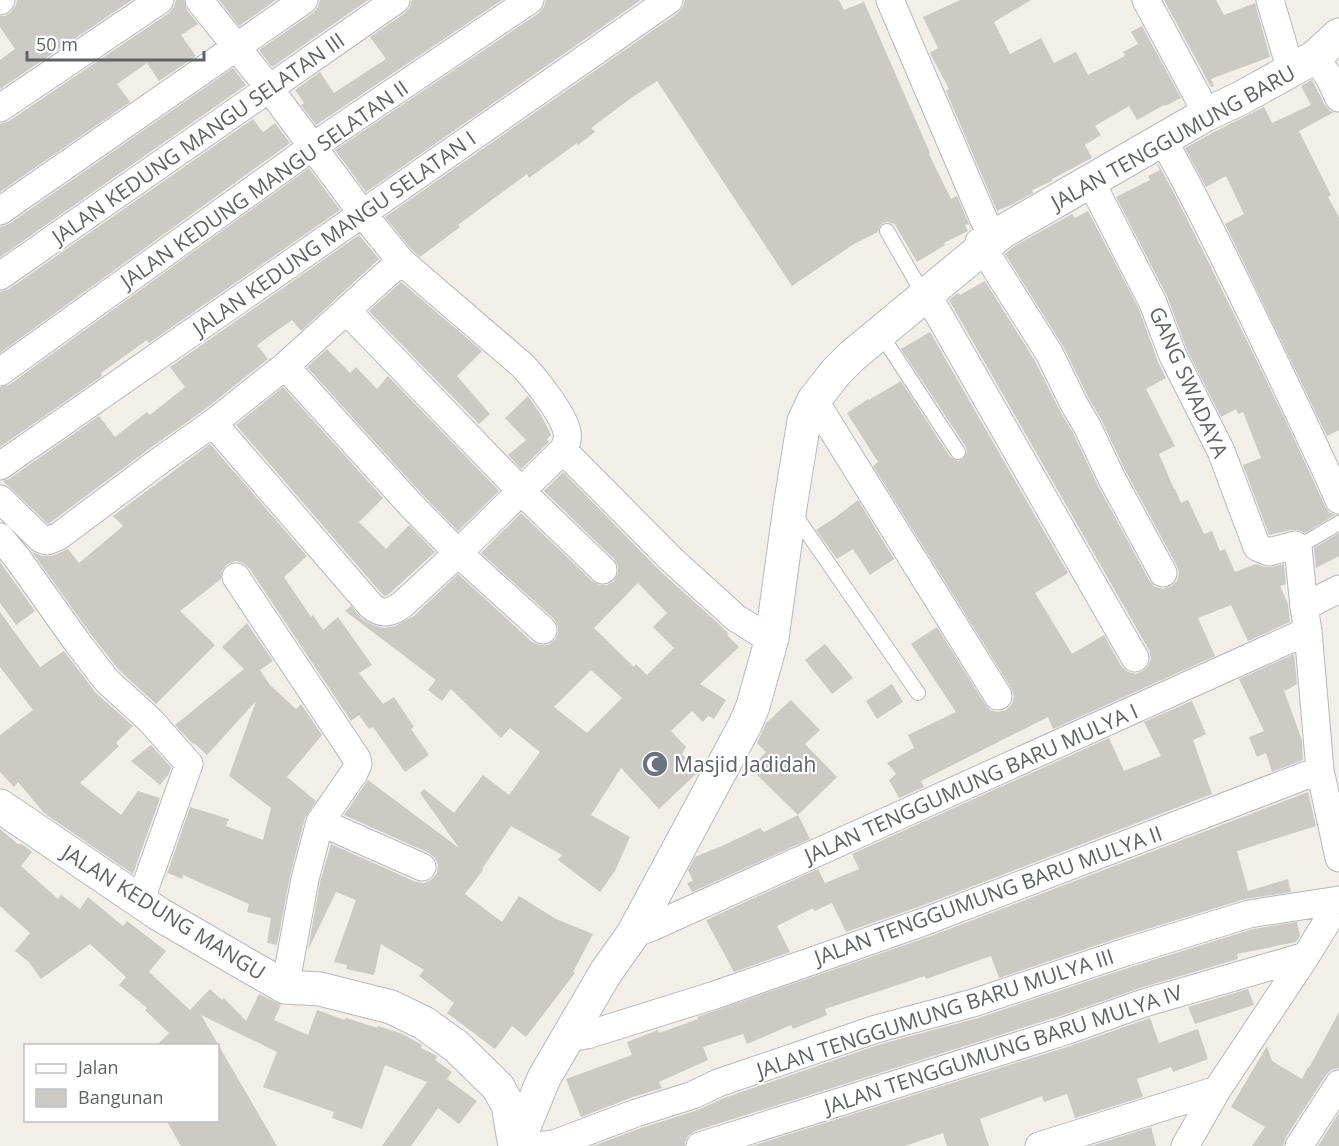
<svg xmlns="http://www.w3.org/2000/svg" width="1339" height="1146" font-family="'Open Sans',sans-serif">
	<style>
		.building { fill: #cccac5; fill-rule: evenodd }
		.lines { fill: none; stroke-linecap: round; stroke-linejoin: round }
		.lane-casing { stroke: #b5b8bc; stroke-width: 16 }
		.street-casing { stroke: #b5b8bc; stroke-width: 29 }
		.secondary-casing { stroke: #b6babf; stroke-width: 35 }
		.lane { stroke: #fff; stroke-width: 14 }
		.street { stroke: #fff; stroke-width: 27 }
		.secondary { stroke: #fff; stroke-width: 33 }
		.labels { text-anchor: middle; dominant-baseline: central; stroke-width: 4.5; stroke-linejoin: round; paint-order: stroke }
		.street-label { font-size: 21px; fill: #5f6368; stroke: #fff }
		.worship-label { font-size: 21px; fill: #5b616d; stroke: #fff; text-anchor: start }
	</style>
	<rect width="100%" height="100%" fill="#f1efe8"/>
	<path class="building" d="M17,0h115l-132,89v-29l15,-11 -15,-22v-11h5l6,-4 5,-7z
		M176,0h8l3,10 11,14 -17,11 15,21 -37,25 -12,-18 -30,21 13,18 -130,90v-68l9,-3 160,-108 5,-6z
		M219,0h57l-37,26z
		M320,0h48l-96,67 -13,-17 54,-37 5,-6z
		M412,0h90l-186,125 -15,-20 3,-2 -9,-13 25,-18 14,21 52,-34 -16,-22 35,-24 5,-6z
		M546,0h95l-275,192 -31,-42 204,-137 5,-6z
		M685,0h154l5,10 20,-8 66,151 -1,1 22,45 6,-3 12,28 -4,1 3,6 -24,12 1,2 -28,17 -23,-39 -1,1 -5,-2 -5,1 -3,3 -2,6 -24,12 -62,42 -135,-205 -26,17 -40,30 4,4 -17,13 -1,-2 -48,35 -2,-4 -69,51 2,2 -40,30 -8,-7 -27,-33 293,-204 5,-6z
		M960,0h71l-37,22 16,32 31,-16 13,25 22,-11 12,23 37,-19 -2,-4 15,-8 -7,-12 11,-6 39,72 -16,8 -1,-1 -27,15 -8,-14 -34,20 6,9 -16,10 7,13 -40,21v2l-20,9 1,3 -18,10 -18,8 -51,-120 3,-2 -19,-36 8,-5 -15,-31z
		M1164,0h52l8,15 31,-12 15,54 -59,22 3,7 -3,1z
		M233,68l13,17 -246,172v-30l9,-3z
		M1312,80l13,25 5,6 4,1 -35,19 32,64 -3,2 11,20v213l-12,6 -102,-212 19,-10 -18,-38 -20,11 -21,-39 29,-16 50,-25 8,16 39,-18 -10,-19z
		M253,119l10,13 12,-9 15,20 -290,210v-61l9,-3z
		M1157,164h1l16,29 35,70 76,156 40,87 4,6 6,3 -30,18 -7,-3h-7l-22,5 -26,-70 18,-7 -18,-46 -5,2 -2,-5 -15,8 -34,-67 -20,-54 -51,-99 34,-17 -2,-4 12,-6z
		M309,168l31,42 -191,133 -2,-3 -46,33 1,3 -102,71v-60l9,-2z
		M1088,211l51,98 19,53 8,16 -20,11 29,57 -16,8 15,35h1l6,14 7,-3 16,34 8,-3 8,20 5,-2 10,23 21,-8 8,3h8l12,-3 2,20 -6,2 8,18 2,18 -42,19 -17,-36 -33,13 17,38 -162,73 -5,-12 -127,64 3,6 -25,11 -10,-18 7,-6 -9,-11 27,-15 -6,-13 48,-23 -45,-68 26,-17 48,77 5,6 8,2 8,-2 6,-6 2,-8 -3,-8 -138,-222 5,-4 -31,-49 21,-14 1,1 32,-19 49,76 8,4 5,-2 4,-7 -1,-5 -65,-98 29,-17 138,241 -33,20 37,61 32,-19 17,31 7,6 8,2 7,-3 5,-5 3,-7 -2,-9 -200,-350 9,-7 2,2 25,-14 50,80 25,50 13,22 24,51 52,96 6,7 8,2 8,-3 6,-5 2,-8 -2,-7 -52,-96 -24,-51 -13,-22 -25,-51 -58,-92 8,-7 59,-33 3,4z
		M359,235l20,24 -78,72 -9,-11 -35,25 11,14 -64,51 -51,36 -102,76 -3,2 -45,-43 6,-2 90,-63 16,21 32,-25 3,3 35,-28 -15,-20z
		M401,282l81,69 -25,25 33,38 -11,10 -110,-113z
		M327,349l23,24 6,-6 21,22 11,-13 111,115 -41,40 -38,-39 -113,-125z
		M283,387l100,111 -24,24 27,27 23,-24 26,27 -47,43 -3,1 -3,-2 -146,-169z
		M528,396l13,19 10,20 -4,4 2,3 -28,27 -13,-14 18,-15 -21,-22z
		M210,444l97,112 -23,21 27,40 2,-2 10,15 15,-13 34,48 -13,8 24,31 11,-7 20,30 -3,2 18,26 -24,17 -32,-45 -4,2 -10,-14 -8,6 -102,-153 -6,-5 -7,-2 -9,3 -5,7 -1,8 -41,32 35,34 -59,59 -37,-34 -29,-37 -58,-81 10,4h10l16,-7 11,14 44,-37 -10,-10z
		M563,472l98,100 59,53 9,9 -2,1 12,12 -39,37 26,16 -12,19 -6,-3 -5,6 -11,-11 -21,20 15,16 -4,7 16,18 -39,37 -38,-41 -30,47 39,22 -15,34 -15,21 -42,-32 4,-5 -51,-29 -29,43 1,1 -18,24 37,28 17,-26 37,23 37,15 -20,38 2,1 -49,64 -14,-11 -17,23 -48,-36 7,-10 -35,-27 5,-6 -43,-26 -7,31 -28,-6 1,-4 -13,-3 22,-62 -20,-8 -28,58 12,-68 11,-38 85,38 8,1 7,-3 6,-7 1,-8 -3,-7 -6,-5 -85,-38 24,-35 91,68 -39,-55 4,-4 30,24 29,-38 26,20 31,-43 -30,-24 -9,10 -50,-49 -9,12 -14,-11 8,-10 -91,-69 6,-5 11,13 11,6 11,3 11,-2 19,-10 44,-42 74,68 8,3h8l7,-5 3,-7v-7l-4,-7 -73,-66 40,-40 71,68 8,4h7l7,-4 4,-8v-7l-4,-7 -70,-68zM638,583l29,30 -14,14 21,21 -27,27 -11,-11 -2,3 -40,-39zM591,670l31,28 -35,35 -33,-26z
		M858,500l36,59 -24,16 -17,-26 -16,10 -21,-29 20,-13z
		M1339,533v23l-23,12 -2,-20z
		M0,562l35,49 -19,14 -16,-22z
		M0,612l40,55 24,-16 32,42 37,33 -17,17 3,3 -39,37 41,32 17,-24 22,7 -27,76 -89,-61 -26,-31 -4,5 -14,-15v-37l33,-25 -33,-43z
		M247,623l26,38 -13,9 10,15 26,24 5,-5 21,31 -35,42 29,24 -11,17 -15,58 -13,69 -10,-2 4,-25 -24,-6 2,-8 -66,-29 -1,4 -14,-6 -3,7 25,-73 39,12 -3,7 37,14 8,-32 -42,-32 27,-75 -49,54 -13,-12 -1,1 -18,-19 69,-56 -22,-22z
		M825,644l28,34 -21,16 -27,-34z
		M1294,654l3,30 -12,7 -2,-3 19,52 1,20 -31,12 -6,-19 -9,4 -8,-20 15,-6 -25,-52z
		M892,684l11,18 -26,17 -11,-18z
		M791,700l29,30 -15,14 32,33 -39,38 12,24 -118,53 -5,-9 6,-2 -5,-11 7,-13 29,-12 36,-17 4,4 34,-17 -48,-47 16,-16 -9,-9 9,-20z
		M1192,701l14,33 -13,6 19,54 -291,112 -75,26 -14,-29 -18,8 -1,-3 -36,18 13,26 -56,20 -28,-52 112,-51 7,14 34,-14 -7,-15 257,-116 15,33 37,-15 -17,-34z
		M151,745l20,22 -2,7 -9,11 -29,-24z
		M1308,792l8,34 -79,25 11,40 40,-12 3,13 -46,7 -124,38 -122,41 -8,-22 -51,18 -14,5 -1,-3 -100,33 2,6 -34,14 -2,-4 -44,19 -4,-10 -40,13 5,13 -49,22 3,6 -32,10 -49,19 -15,-38 66,-24 -5,-13 31,-12 1,3 39,-14 -1,-2 234,-81z
		M0,829l18,15h4l10,8 -11,14 37,33 3,-4 19,14 8,-12 35,29 4,-5 39,30 -17,21 41,38 20,-21 12,11 2,-2 22,23 13,-27 22,11 -7,15 34,15 9,-25 28,10 1,-2 32,10v-2l25,8 19,11 -1,3 16,8 -2,4 17,12 -5,7 30,22 -18,23 -21,-16 -27,38h-29l45,-64 -42,-17 -23,64 -30,-11 2,-6 -71,-25 14,-35 -76,-37 76,131h-96l-15,-26h52v-74h-62l13,-13 -24,-23 2,-2 -28,-23 7,-8 -36,-33 -49,35 -12,-17 -14,-11 15,-18 -30,-27z
		M1297,922l3,14 -4,6 -59,12 1,5 -98,29 -80,28 -365,115 -7,5 -3,6v4h-92l48,-18 57,-18 26,-12 157,-54 97,-26 153,-51 122,-38z
		M1248,989l6,16 -59,19 -7,-17z
		M1339,1012v56l-8,2 -5,5 -40,62 -3,9h-31l13,-19 -34,-20 36,-61 5,15 30,18 6,-12 1,1z
		M1150,1018l9,25 39,-14 10,30 -35,13 -2,-5 -34,12 6,18 -68,21 -8,-24 -23,8 -2,-6 -62,23 9,27h-42l-4,-13 -38,13h-153l318,-100z
		M1339,1113v33h-21z
		M1151,1127l5,19h-65z"/>
	<g class="lines">
		<g class="lane-casing">
			<path id="lane" d="M887,231l31,54
				M880,333l78,119
				M793,512l125,181
				M1298,547l41,-24"/>
		</g>
		<g class="street-casing">
			<path id="street" d="M199,0l70,88 93,125 39,48 121,104c12,12 42,50 45,67 1,6 0,12 -4,18l-105,103 -55,51c-11,8 -20,12 -32,2l-158,-183
				M890,0l94,220 10,19
				M1146,0l53,99 6,16
				M1270,0l21,71
				M0,1l1,-1
				M1315,57l14,20 10,21
				M0,108l160,-108
				M1163,140c35,61 64,124 95,187 27,57 55,114 81,173
				M1091,182l62,121 20,53 48,95 36,96 12,5 26,-7 3,2 6,60 4,24 12,139
				M0,211l304,-211
				M979,242l70,111 25,51 13,22 24,51 52,96
				M0,276l396,-276
				M927,294l208,364
				M347,311l174,180 82,79
				M285,366l124,137 49,50 85,77
				M0,372l312,-225 218,-147
				M814,400l184,296
				M563,450l109,110 64,58 24,15
				M0,466l669,-466
				M0,499l41,40 6,2 12,-5 103,-77 51,-36 72,-57 116,-105
				M0,537l18,22 59,83 30,39 43,39 39,44 -49,138
				M236,577l121,182 1,5 -4,9 -34,49 -15,57 -20,108
				M1304,607l35,-18
				M320,822l102,45
				M633,934l19,-7 656,-296
				M567,1038l20,-3 128,-40 211,-74 394,-151 19,88
				M537,1146l17,-2 82,-31 57,-18 25,-12 158,-54 97,-26 153,-51 123,-38 90,-14
				M700,1146l365,-115 79,-28 162,-47
				M1039,1146l178,-56
				M1185,1146l32,-56 89,-134 33,-54
				M1299,1146l40,-62"/>
		</g>
		<g class="secondary-casing">
			<path id="secondary" d="M0,806l159,108 126,73 35,2 71,18 33,16 32,23 42,41 10,18 7,41
				M516,1146l28,-68 62,-106 27,-38 112,-209 8,-19 19,-68 18,-131 14,-86 10,-21 22,-28 16,-16 150,-124 203,-117 36,-17 74,-41 24,-22"/>
		</g>
		<use href="#lane" class="lane"/>
		<use href="#street" class="street"/>
		<use href="#secondary" class="secondary"/>
	</g>
	<defs>
		<g id="mosque-disc" transform="scale(1.35)"><circle r="9.5" fill="#6b7280" stroke="#fff"/><path d="M3.5-4.9A6 6 0 1 0 3.5 4.9A5 5 0 1 1 3.5-4.9Z" fill="#fff"/></g>
	</defs>
	<g fill-rule="evenodd">
		<use href="#mosque-disc" x="655" y="764"/>
	</g>
	<g class="labels">
		<g class="street-label">
			<text transform="translate(1173 137) rotate(-29)">JALAN TENGGUMUNG BARU</text>
			<text transform="translate(198 138) rotate(-35)">JALAN KEDUNG MANGU SELATAN III</text>
			<text transform="translate(264 184) rotate(-35)">JALAN KEDUNG MANGU SELATAN II</text>
			<text transform="translate(334 233) rotate(-35)">JALAN KEDUNG MANGU SELATAN I</text>
			<text transform="translate(1189 382) rotate(66)">GANG SWADAYA</text>
			<text transform="translate(971 783) rotate(-24)">JALAN TENGGUMUNG BARU MULYA I</text>
			<text transform="translate(988 895) rotate(-20)">JALAN TENGGUMUNG BARU MULYA II</text>
			<text transform="translate(164 912) rotate(32)">JALAN KEDUNG MANGU</text>
			<text transform="translate(935 1013) rotate(-18)">JALAN TENGGUMUNG BARU MULYA III</text>
			<text transform="translate(1003 1049) rotate(-18)">JALAN TENGGUMUNG BARU MULYA IV</text>
		</g>
		<g class="worship-label">
			<text x="674" y="764">Masjid Jadidah</text>
		</g>
	</g>
	<rect x="24" y="1044" width="195" height="78" fill="#ffffff" stroke="#bfc1c3" stroke-width="1.5"/>
	<rect x="36" y="1064" width="30" height="9" fill="#ffffff" stroke="#bfc1c3" stroke-width="1.5"/>
	<text x="78" y="1074" font-size="18" fill="#5f6368">Jalan</text>
	<rect x="36" y="1089" width="30" height="18" fill="#cccac5" stroke="#bfc1c3" stroke-width="1.5"/>
	<text x="78" y="1104" font-size="18" fill="#5f6368">Bangunan</text>
	<path d="M27 51v9h177v-9" fill="none" stroke="#5f6368" stroke-width="3"/>
	<text x="36" y="51" font-size="18" fill="#5f6368" stroke="#ffffff" stroke-width="4.5" paint-order="stroke">50 m</text>
</svg>
